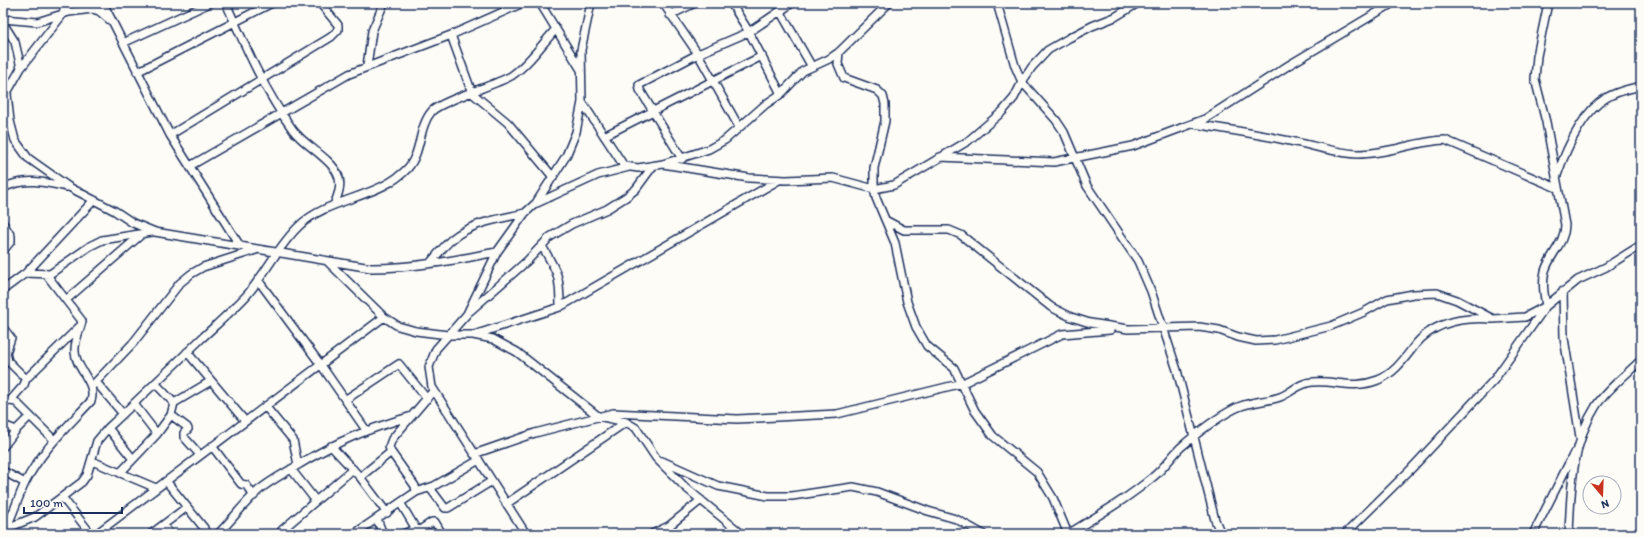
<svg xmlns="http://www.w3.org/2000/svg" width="1644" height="537" font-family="Itim,sans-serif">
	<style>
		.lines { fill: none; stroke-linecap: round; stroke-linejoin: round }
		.street-casing { stroke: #1b2f5e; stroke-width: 10 }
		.street { stroke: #fdfcf7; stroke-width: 7 }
	</style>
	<rect width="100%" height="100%" fill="#fdfcf7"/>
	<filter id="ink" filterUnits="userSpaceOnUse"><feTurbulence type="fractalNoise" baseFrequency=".025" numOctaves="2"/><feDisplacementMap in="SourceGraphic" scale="8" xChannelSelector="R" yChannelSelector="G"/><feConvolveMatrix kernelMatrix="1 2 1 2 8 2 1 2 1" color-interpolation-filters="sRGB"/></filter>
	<g filter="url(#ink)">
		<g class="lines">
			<g class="street-casing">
				<path id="street" d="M103,3l67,132 70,111
					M226,3c19,43 39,89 67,127 11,15 37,28 44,43 6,11 1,22 -3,32
					M540,3l41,67
					M663,3l35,51 41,73
					M731,3l18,29 32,62
					M997,3l18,63 7,16 34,38 8,12 23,54 51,75 13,30 26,79 38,150 6,14
					M780,11l32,56
					M670,15l25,-12
					M3,19l34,3 32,-10 23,-3 7,2 12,10
					M3,23l12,19 6,26 -17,30
					M451,35l21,58 36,30 45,54
					M123,43l87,-40
					M839,52l-1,12 6,14 33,12 6,6 2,8v17l-11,47v21l2,9 19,45 12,59 9,25 11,19 27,22 21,43 18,25 44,36 16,26 15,36
					M367,66l5,-35 12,-28
					M21,68l42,-54 3,-11
					M137,72l135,-69
					M7,94l3,27 5,19 13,18 41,29 46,24 18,12 22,9 216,36c42,0 85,-8 126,-16
					M582,102l42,64 14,2 25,-4 46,-15 16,-9 41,-36 15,-10 22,-23 26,-12 10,-7 50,-49
					M1194,124c32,5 64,10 96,17 23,4 45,12 68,13 30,0 58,-13 87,-14l112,48
					M170,135l161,-98 7,-7v-5l-18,-22
					M604,136l158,-80
					M940,157l114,5 79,-16 72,-27 84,-54 104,-62
					M682,159l-42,-69 -1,-5 59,-31 51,-22 43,-29
					M663,164l86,14 37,2 47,-2 41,11 20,-4 74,-44 34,-29 12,-14 8,-16 10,-15 16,-17 21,-12 23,-12 23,-9 23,-14
					M190,166l159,-92 102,-39 72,-32
					M1556,178c9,-26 25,-65 50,-80 11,-7 23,-9 35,-12
					M3,188c21,-11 42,-6 64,-1
					M537,203l61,-28 31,-8
					M887,221l17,9h45l12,5 90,72 20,10 19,6 38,6 71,-2 20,3 19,7 18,4 19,-1 56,-14 33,-14 23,-13 26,-5 24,-1 20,7 36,19 32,-2 21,-11 32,-26 28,-13 35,-22
					M3,223l8,13v5l-8,10
					M542,246c16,27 18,30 18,61
					M328,262l56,55 14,9 18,5 32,4h25l20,4 24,13 81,64 28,6 10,6 20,30 29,29 57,47
					M431,262c6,-7 13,-16 21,-23 21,-17 47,-20 73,-26
					M26,273l24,1 40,-28 12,-6 50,-8
					M258,280l63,85 45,65
					M3,290l23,-17 68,-73
					M1563,291l1,47 16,99
					M66,300l77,-67
					M470,311l57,-50 23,-24 22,-13 35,-15 19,-12 10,-8 17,-23
					M3,328l8,10 -5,15 2,8 18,18 -2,6 -14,16 6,1 38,38
					M474,335l86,-28 219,-127
					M187,352l58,69
					M26,379l53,-52
					M96,382l27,32
					M155,383l19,20
					M91,387l42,-44 47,-60 11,-9 12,-7 53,-17
					M345,400l54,-36 28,35
					M134,404l23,30
					M265,406l28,34 5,25
					M171,415l16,12 1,2 -4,4v4l16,18
					M3,425l13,5
					M108,428l25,31
					M212,446l29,38 5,1 8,11
					M331,446l29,31 27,36
					M3,447l13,-17 14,-14
					M474,454l61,-21 78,-20 124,6 100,-5 126,-31 99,-49 48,-4
					M92,461l64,27
					M662,461l56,25 50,10h24l61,-9 24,5 51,19 28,8 27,15
					M291,469l25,32
					M3,471l22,12
					M120,473l37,-39 14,-19 3,-12 37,-22
					M360,477l31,-25
					M166,481l38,47 1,6
					M430,488l15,20h3l44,-27
					M416,492l18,-6 45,-26
					M62,497l29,37
					M401,504l15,25
					M506,504l120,-82
					M377,519l6,15
					M163,525l7,9
					M6,529c7,-15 12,-31 19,-46 16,-32 42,-56 66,-82 6,-19 -15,-31 -16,-49 -1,-11 5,-21 7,-31l-36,-47
					M3,530l32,-13 47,-35 5,-7 10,-34 11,-13c32,-30 63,-60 94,-90 15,-14 31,-28 45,-43 19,-22 31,-49 52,-69 30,-29 80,-27 109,-58 14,-16 10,-41 24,-57 11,-11 61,-25 79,-35 17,-11 31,-32 45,-47
					M96,534l288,-217
					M151,534l36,-27
					M218,534c14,-14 26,-31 41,-44 12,-10 26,-17 39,-25 40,-24 69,-36 114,-49
					M281,534l1,-4 71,-61
					M354,534l62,-42 -1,-6 -24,-34 -2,-5 3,-8 42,-49
					M403,534l13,-5 4,1 12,-8h3l7,12
					M526,534l-94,-147 -3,-20 7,-18 31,-35 30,-62 28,-39 11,-10 30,-47 10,-24 6,-30 -1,-52 10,-47
					M652,534l17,-8 32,-26
					M1068,534c29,-18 59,-35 85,-57 10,-8 18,-20 27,-29 17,-15 36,-30 56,-40 14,-7 30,-6 44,-11 11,-4 20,-15 33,-15 24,-2 39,8 65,-2 17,-7 26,-21 37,-35 19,-23 47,-28 76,-26
					M1345,534l66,-65 83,-89 52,-74c-2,-12 -4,-23 -1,-35 5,-17 20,-28 20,-46l-19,-103 -11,-43 2,-23 11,-53
					M1533,534l41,-81
					M1569,534c2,-44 2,-89 27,-128 11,-17 30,-31 45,-46"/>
			</g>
			<use href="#street" class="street"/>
		</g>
	</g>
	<rect width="1644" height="537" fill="none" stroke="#fdfcf7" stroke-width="16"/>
	<rect x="8" y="8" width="1628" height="521" fill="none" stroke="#1b2f5e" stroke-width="1.5" filter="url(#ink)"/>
	<g transform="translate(1602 495) rotate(161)"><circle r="19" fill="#fdfcf7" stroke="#a3aaba"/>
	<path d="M0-3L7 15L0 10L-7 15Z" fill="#c8321e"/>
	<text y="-6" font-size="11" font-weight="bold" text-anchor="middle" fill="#1b2f5e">N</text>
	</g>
	<path d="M24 507v6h98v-6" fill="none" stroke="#1b2f5e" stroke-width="2"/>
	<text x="30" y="507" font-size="12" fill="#1b2f5e" stroke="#fdfcf7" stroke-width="3" paint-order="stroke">100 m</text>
</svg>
